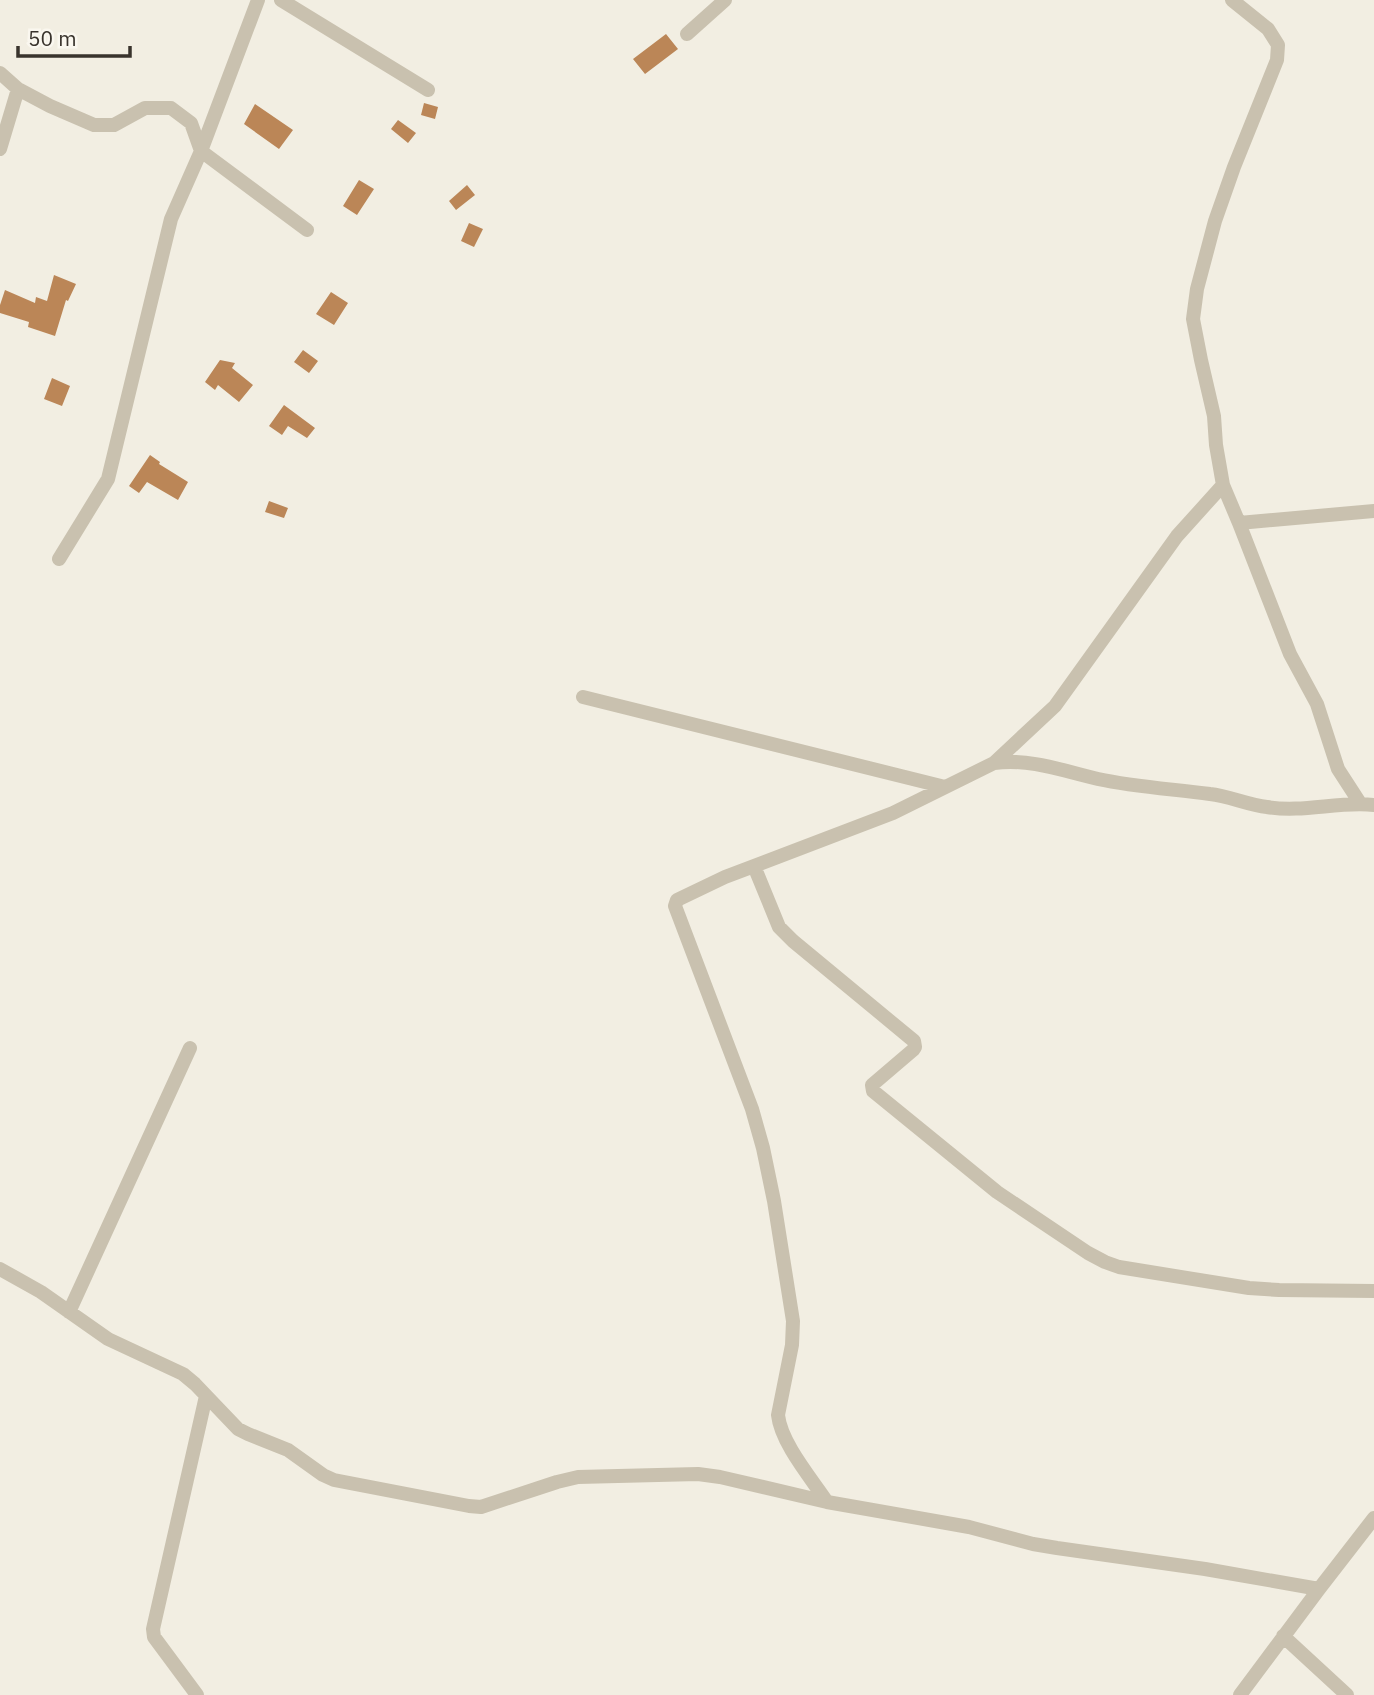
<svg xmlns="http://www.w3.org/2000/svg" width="1374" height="1695" font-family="'IBM Plex Sans',sans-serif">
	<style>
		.building { fill: #bb8657 }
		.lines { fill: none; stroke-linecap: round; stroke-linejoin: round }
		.minor { stroke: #c9c1af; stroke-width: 14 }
	</style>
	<rect width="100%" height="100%" fill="#f2eee2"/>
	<path class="building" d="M666,34l12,15 -33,25 -12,-15z
		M424,103l14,4 -3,12 -14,-4z
		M255,104l38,26 -14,19 -35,-25z
		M398,120l18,13 -8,10 -17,-14z
		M359,180l15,9 -17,26 -14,-9z
		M467,185l8,10 -19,15 -7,-9z
		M469,223l14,6 -9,18 -13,-6z
		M54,275l22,9 -8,17 -2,-1 -11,36 -27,-9 1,-5 -29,-9v-8l5,-15 30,13 1,-6 11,4z
		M331,292l17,11 -14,22 -18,-11z
		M303,350l15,11 -9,12 -15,-11z
		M220,360l15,3 -3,5 21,17 -14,17 -21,-17 -3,5 -10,-8z
		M52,378l18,8 -8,20 -18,-7z
		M284,405l31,23 -8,10 -19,-12 -6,9 -13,-9z
		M150,455l10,7 -1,2 29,18 -10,18 -31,-18 -8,11 -10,-7z
		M269,501l19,7 -4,10 -19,-6z"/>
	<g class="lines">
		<path class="minor" d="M281,0l147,90
			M1232,0l36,29 10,16 -1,15 -43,107 -19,54 -18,68 -4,30 8,41 13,56 2,29 7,40 16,38 135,-12
			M687,34l38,-34
			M0,73l18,16 32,17 44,19h20l31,-17h26l20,15 10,28 106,79
			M0,149l18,-60
			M1239,523l51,131 27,50 21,65 22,34
			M59,559l49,-80 63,-260 30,-68 57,-151
			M583,697l362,90
			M995,762l60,-56 122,-170 46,-51
			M754,866l25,61 14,14 121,100 1,6 -2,3 -41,35 1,6 124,101 91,61 17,9 14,5 130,21 30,2 95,1
			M0,1269l41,23 67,47 75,35 12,10 43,45 10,5 40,16 35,25 11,5 135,26 12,1 76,-25 21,-5 120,-3 22,3 107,25
			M69,1312l121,-264
			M1319,1589l-114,-20 -148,-21 -24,-4 -64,-17 -142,-25c-16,-24 -46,-59 -49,-87l14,-70 1,-24 -19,-120 -11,-53 -11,-39 -77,-203 2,-6 48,-23 168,-64 101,-50c36,-5 70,8 104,16 37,8 75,10 112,15 19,2 38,11 57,13 36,6 72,-6 107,-2
			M1283,1636l64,59
			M197,1695l-40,-54 -3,-4 -1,-8 53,-233
			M1240,1695l79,-106 55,-71"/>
	</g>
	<path d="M18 46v10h112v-10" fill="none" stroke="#39332c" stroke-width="3.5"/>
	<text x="28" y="46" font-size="21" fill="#39332c" stroke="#faf7ef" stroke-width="5" paint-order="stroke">50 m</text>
</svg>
